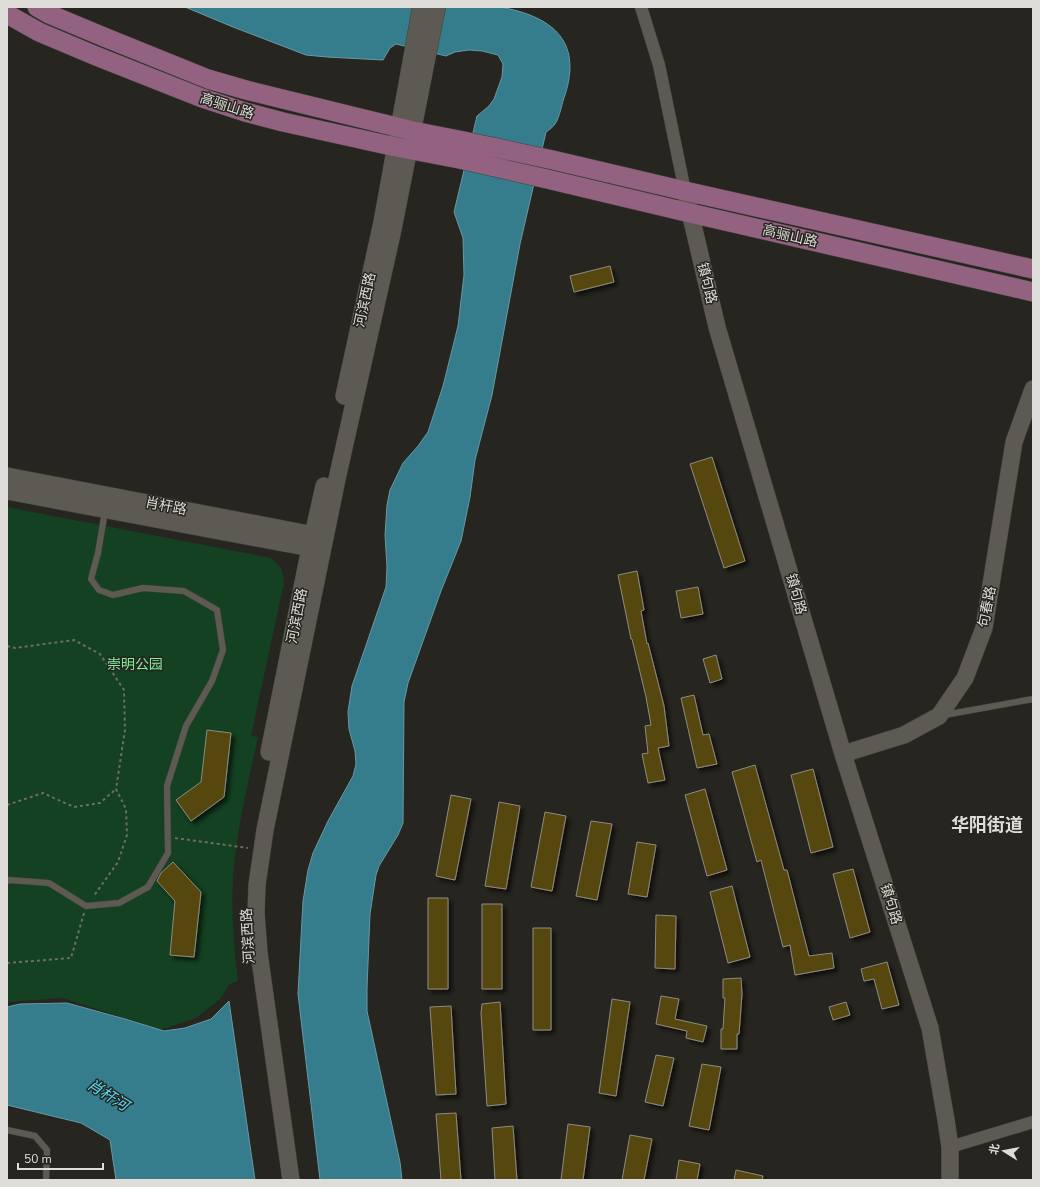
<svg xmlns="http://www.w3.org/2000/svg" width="1040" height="1187" font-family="'Nunito Sans','Noto Sans SC',sans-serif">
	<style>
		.green { fill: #134121 }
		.water { fill: #357c8d; stroke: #6899a4 }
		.building { fill: #54460c; stroke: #8d8b83; filter: url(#shadow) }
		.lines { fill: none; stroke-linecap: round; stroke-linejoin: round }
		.lane-casing { stroke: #41403b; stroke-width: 7 }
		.street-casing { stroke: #41403b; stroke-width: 13 }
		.secondary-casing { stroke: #41403b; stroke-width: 18 }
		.primary-casing { stroke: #41403b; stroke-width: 20 }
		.path { stroke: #6e6c67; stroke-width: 2; stroke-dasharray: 3 3; stroke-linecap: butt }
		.lane { stroke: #5c5a53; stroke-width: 6 }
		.street { stroke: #5c5a53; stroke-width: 12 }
		.secondary { stroke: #5c5a53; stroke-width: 17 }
		.primary { stroke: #936280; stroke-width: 19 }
		.labels { text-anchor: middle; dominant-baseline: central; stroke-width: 3; stroke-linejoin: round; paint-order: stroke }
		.street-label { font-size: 14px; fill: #deddd9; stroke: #27251f }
		.park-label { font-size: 14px; fill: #7eee9b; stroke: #27251f }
		.water-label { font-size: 15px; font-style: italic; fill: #56e0fe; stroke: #27251f }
		.district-label { font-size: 18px; font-weight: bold; fill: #deddd9; stroke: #27251f }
	</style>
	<defs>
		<filter id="shadow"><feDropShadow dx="3.5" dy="3.5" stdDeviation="2" flood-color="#0009"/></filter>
	</defs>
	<rect width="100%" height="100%" fill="#27251f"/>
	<path class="green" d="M7,507l264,51c9,7 13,13 13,25l-33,153 7,1c-10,47 -22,94 -25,141 -2,35 1,69 5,103l-8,3 -10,15 -24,19 -36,12 -97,-32 -56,4z"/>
	<path class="water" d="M185,7h315c50,9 83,32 65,88 -3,7 -5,22 -10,29 -2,3 -6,6 -9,8l-26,112 -28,151 -17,65 -5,37 -9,44 -20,50 -33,92 -4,19 -1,121 -5,12 -19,31 -3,9 -6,39 -3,74v23l33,151 2,18h-82l-22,-186 5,-93 5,-31 5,-17 15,-32 25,-45 3,-12 -1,-13 -6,-22 -1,-17 4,-26 34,-99 1,-20 -2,-32 2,-30 3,-15 13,-27 15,-17 10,-14 15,-46 15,-60 6,-51 -1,-37 -9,-26 23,-96 12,-10 5,-7 8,-22 1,-13 -5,-9 -16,-4 -13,-1 -14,2 -9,4 -50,-12 -6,4 -7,12 -56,-3 -21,-2 -73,-28z
		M229,1001l26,179h-139l-6,-40 -29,-17 -74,-18v-98l13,-3 47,-1 58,16 39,12 21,-3 26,-9z"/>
	<path class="building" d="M610,266l4,16 -40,10 -4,-16z
		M712,457l33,104 -21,7 -34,-104z
		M637,571l7,39 -3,1 6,33 1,-1 16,63 5,40 -11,2 7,32 -17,3 -6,-29 6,-1 -3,-27 6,-1 -5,-28 -14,-58h-1l-13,-64z
		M698,587l5,27 -22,4 -5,-27z
		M716,655l6,24 -12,4 -7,-24z
		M694,695l9,40 6,-1 8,30 -20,4 -16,-70z
		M207,730l24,3 -7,64 -33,24 -15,-21 25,-18z
		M755,765l29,105h3l22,86 23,-3 2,15 -39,7 -5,-30 -7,2 -22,-87 -4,2 -25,-90z
		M813,769l20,78 -22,6 -20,-78z
		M705,789l22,81 -20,6 -22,-81z
		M451,795l20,4 -16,81 -19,-4z
		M499,802l21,4 -14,83 -21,-3z
		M545,812l21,4 -14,75 -21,-4z
		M591,821l21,3 -15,76 -21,-4z
		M637,842l19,3 -9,52 -19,-3z
		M173,862l28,30 -7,65 -24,-2 5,-54 -18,-20 4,-8z
		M853,869l17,63 -20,6 -17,-64z
		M732,886l18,71 -22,6 -18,-71z
		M428,898h20v91h-20z
		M482,904h20v85h-20z
		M656,915l20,1 -1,53 -20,-1z
		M533,928h18v102h-18z
		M887,962l12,43 -17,4 -8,-30 -10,2 -3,-12z
		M741,978l1,16 -3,40h-2v15h-16v-20h2l2,-31h-2v-19z
		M661,996l18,3 -4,20 32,7 -4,16 -17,-4 1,-7 -31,-7z
		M612,999l18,3 -14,94 -17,-3z
		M500,1002l6,102 -19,2 -6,-93 1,-9z
		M846,1002l4,13 -17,5 -4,-13z
		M451,1006l5,88 -20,1 -6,-88z
		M656,1055l18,3 -11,48 -18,-4z
		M702,1064l19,3 -12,63 -20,-4z
		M456,1113l5,67h-20l-5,-66z
		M568,1124l22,3 -7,53h-22z
		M513,1126l4,54h-22l-3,-52z
		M630,1135l22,4 -8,41h-22z
		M679,1160l21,4 -3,16h-21z
		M736,1170l27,6 -1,4h-28z"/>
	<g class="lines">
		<g class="lane-casing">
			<path id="lane" d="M944,715l89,-16
				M7,881l2,-1 40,3 37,23 33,-3 29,-16 20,-34 -1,-67 19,-60 26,-45 11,-31 -6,-40 -33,-19 -41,-3 -30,7 -14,-5 -8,-11 7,-26 7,-42
				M7,1130l28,6 12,14 -1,30"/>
		</g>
		<g class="street-casing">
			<path id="street" d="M641,7l18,58 26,126
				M950,1147l83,-25"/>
		</g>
		<g class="secondary-casing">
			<path id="secondary" d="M685,191l32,136 126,427 87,274 16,92 4,27v33
				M344,396l38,-174 39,-215
				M7,476l317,61
				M7,491l314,59
				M269,752l41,-204 14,-62
				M843,754l61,-19 35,-19 26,-38 19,-50 30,-186 19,-53
				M291,1180l-32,-227 -3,-40 1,-28 8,-55 72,-351 55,-245 45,-227"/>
		</g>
		<g class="primary-casing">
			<path id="primary" d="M37,7l12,7 55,23 104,42 38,11 167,41 51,10 89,19 132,31 348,78
				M7,14l32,18 57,24 106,42 43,14 38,10 113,25 63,12 88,20 143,34 343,79"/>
		</g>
		<path class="path" d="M7,646l8,2 59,-8 26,14 24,36 1,40 -9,59 10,20 1,26 -9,27 -25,35
			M7,805l36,-12 31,14 26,-4 16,-14
			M175,838l73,10
			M7,963l64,-5 13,-45"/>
		<use href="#lane" class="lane"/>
		<use href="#street" class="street"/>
		<use href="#secondary" class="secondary"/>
		<use href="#primary" class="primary"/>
	</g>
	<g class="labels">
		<g class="street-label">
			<text transform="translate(227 106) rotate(18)">高骊山路</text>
			<text transform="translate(790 236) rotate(13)">高骊山路</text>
			<text transform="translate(707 283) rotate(76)">镇句路</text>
			<text transform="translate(365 300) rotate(-78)">河滨西路</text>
			<text transform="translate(166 506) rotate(11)">肖杆路</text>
			<text transform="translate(796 594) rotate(74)">镇句路</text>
			<text transform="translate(987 607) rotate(-79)">句春路</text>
			<text transform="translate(297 616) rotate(-79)">河滨西路</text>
			<text transform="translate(891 904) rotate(73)">镇句路</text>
			<text transform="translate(248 936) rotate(-93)">河滨西路</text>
		</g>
		<g class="park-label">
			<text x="135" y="664">崇明公园</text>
		</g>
		<g class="water-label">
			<text transform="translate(108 1095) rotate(32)">肖杆河</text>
		</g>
		<g class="district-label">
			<text x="987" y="825">华阳街道</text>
		</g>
	</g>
	<rect width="1040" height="1187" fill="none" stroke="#deddd9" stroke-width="16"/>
	<g transform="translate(1004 1151) rotate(281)" stroke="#27251f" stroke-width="3" paint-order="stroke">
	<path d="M0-3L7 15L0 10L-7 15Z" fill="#deddd9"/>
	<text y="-6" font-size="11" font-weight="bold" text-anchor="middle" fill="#deddd9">北</text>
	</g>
	<path d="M18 1163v6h85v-6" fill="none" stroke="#deddd9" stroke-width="2"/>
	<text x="24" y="1163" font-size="12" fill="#deddd9" stroke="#27251f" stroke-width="3" paint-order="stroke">50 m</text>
</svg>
